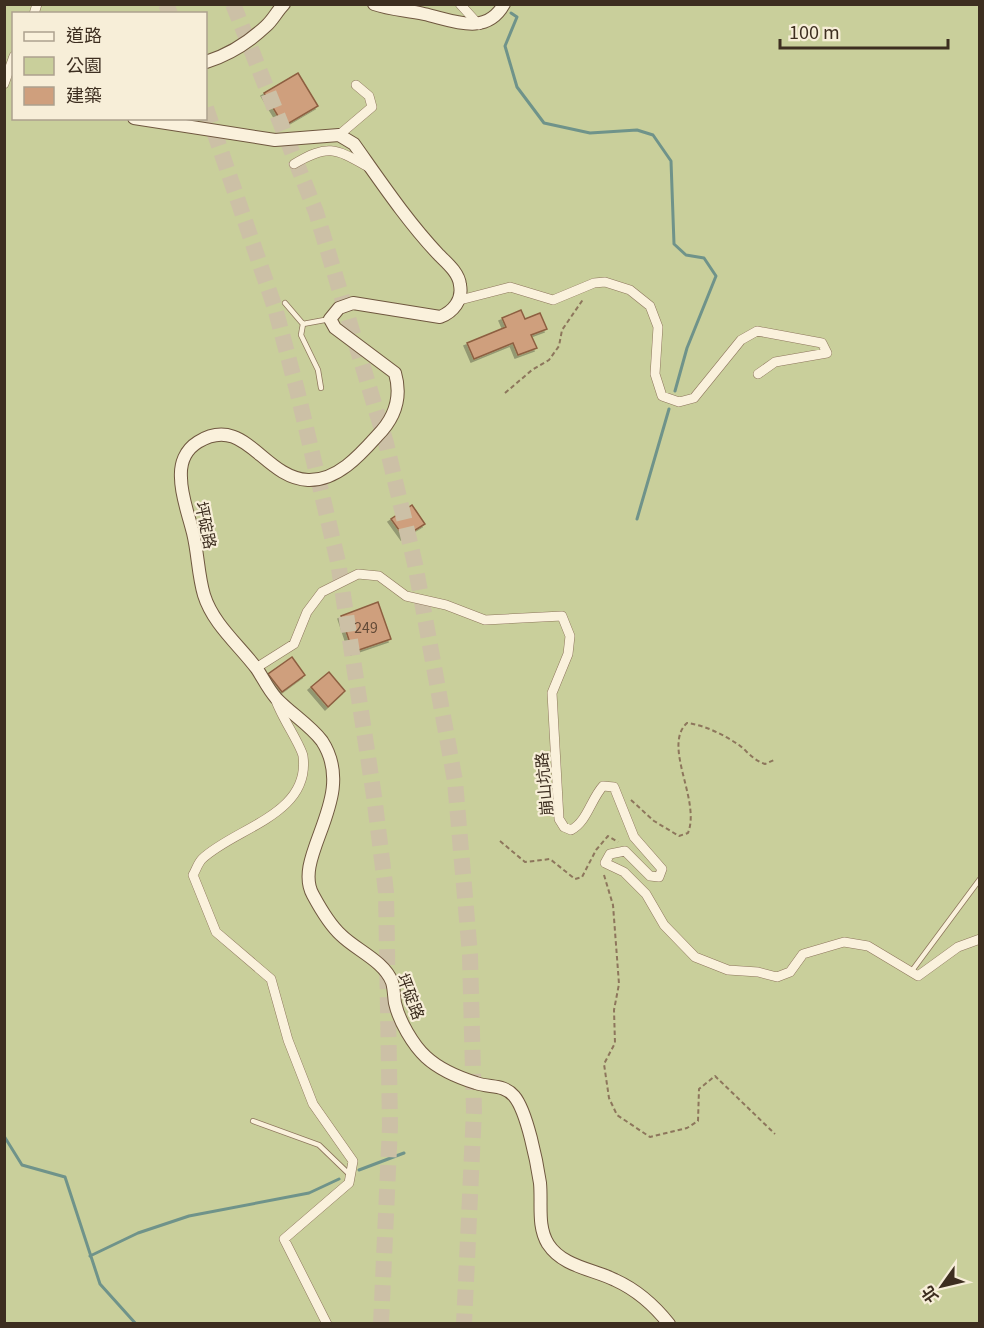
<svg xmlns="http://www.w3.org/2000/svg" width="984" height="1328" font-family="Georgia,'Noto Sans TC',serif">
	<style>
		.green { fill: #c9cf9b; fill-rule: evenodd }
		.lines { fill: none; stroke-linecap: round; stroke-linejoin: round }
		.stream { stroke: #6f938a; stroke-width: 3 }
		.building { fill: #cf9f7d; stroke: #8d5f41; stroke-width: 1.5; filter: url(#shadow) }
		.motorway-tunnel { stroke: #ccc0a6; stroke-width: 16; stroke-dasharray: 16 8; stroke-linecap: butt }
		.service-casing { stroke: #8d765c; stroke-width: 6 }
		.minor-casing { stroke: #8d765c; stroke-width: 10 }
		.secondary-casing { stroke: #6f573f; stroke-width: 14 }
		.path { stroke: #8d765c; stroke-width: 2; stroke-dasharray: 4.5 3; stroke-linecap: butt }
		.service { stroke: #faf1dc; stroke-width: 4.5 }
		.minor { stroke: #faf1dc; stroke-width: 9 }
		.secondary { stroke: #faf1dc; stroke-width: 12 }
		.labels { text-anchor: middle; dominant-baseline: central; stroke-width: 4.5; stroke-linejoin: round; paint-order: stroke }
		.number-label { font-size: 14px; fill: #624a37 }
		.street-label { font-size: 16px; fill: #3d2e20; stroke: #f7eed8 }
	</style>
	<defs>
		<filter id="shadow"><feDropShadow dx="-3" dy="3" stdDeviation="0" flood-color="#0004"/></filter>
	</defs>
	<rect width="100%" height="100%" fill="#f0e4c8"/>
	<path class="green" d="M5,5h974v1318h-974zM14,14h192v104h-192z"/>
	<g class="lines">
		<path class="stream" d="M511,13l6,4 -12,29 12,41 27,36 46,10 47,-3 16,5 18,26 3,83 12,11 18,3 12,18 -29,72 -12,43
			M637,519l32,-110
			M4,1136l18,29 43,12 35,107 36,40
			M359,1170l45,-17
			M90,1256l48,-23 51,-17 120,-23 30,-14"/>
	</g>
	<path class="building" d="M298,73l20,33 -34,20 -20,-33z
		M521,310l4,9 15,-6 7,16 -16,6 6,13 -19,7 -5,-12 -39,16 -7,-16 39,-16 -4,-9z
		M412,505l13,19 -21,13 -13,-18z
		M378,602l13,37 -38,13 -12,-36z
		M292,657l13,18 -23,17 -14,-18z
		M329,672l16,19 -17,16 -17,-20z"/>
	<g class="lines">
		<path class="motorway-tunnel" d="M166,4l4,10
			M233,4l83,208 70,231 29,121 40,217 15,174 4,156 -10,213
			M206,108l69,200 22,82 41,172 36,234 12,96 4,234 -9,198"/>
		<g class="service-casing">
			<path id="service" d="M285,303l18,21 -2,11 17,35 3,18
				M303,324l27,-5
				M911,972l69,-93
				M253,1121l66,24 30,29"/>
		</g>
		<g class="minor-casing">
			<path id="minor" d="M460,4l19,21
				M34,14l3,-10
				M4,84l10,-28
				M339,135l33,-28 -3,-11 -13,-11
				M294,164c35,-21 42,-15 76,4
				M460,300l50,-13 43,13 41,-17 11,-1 25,8 20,16 8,21 -3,47 7,22 17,6 15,-4 47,-58 16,-9 65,12 5,10 -52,9 -17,12
				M256,668l38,-24 13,-32 15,-20 36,-18 21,2 27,20 40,9 39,15 77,-4 8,20 -2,18 -16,39 7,126 5,8 7,3c16,-8 20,-31 32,-44l11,1 20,50 28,32 -3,8 -9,-1 -25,-25 -15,3 -5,9 19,9 22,22 18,31 31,32 33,13 30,2 19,5 13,-5 13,-18 41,-12 24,4 50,30 40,-29 22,-8
				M275,698c5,17 26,47 28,58 8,59 -69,72 -101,103 -4,4 -6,11 -9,16l23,57 55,47 17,61 25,64 40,57 -4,22 -65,56 43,85"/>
		</g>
		<g class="secondary-casing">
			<path id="secondary" d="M374,4c17,6 33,6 50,10 28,6 62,23 80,-10
				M206,62c22,-7 43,-20 60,-36 7,-6 11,-15 18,-22
				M134,118l141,22 64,-5 15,9c27,38 53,77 85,111 8,8 20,18 21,30 3,15 -7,27 -20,32l-87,-14 -14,5 -9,11 5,9 60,45c7,24 0,45 -18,63 -17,19 -40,45 -69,44 -45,-2 -63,-67 -110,-38 -13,8 -18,22 -17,36 0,18 8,38 12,55 5,20 5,42 11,62 9,29 35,50 53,74 6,9 11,20 19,29 14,15 34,27 46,43 37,57 -31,115 -9,154 7,13 17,30 28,40 15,15 43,26 51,47 2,6 2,15 3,21 4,18 18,42 31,54 13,12 34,21 50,26 14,5 28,1 38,13 13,15 23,67 26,87 2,21 -3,43 8,61 15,23 45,25 67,36 22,10 39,25 54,44"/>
		</g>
		<path class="path" d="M505,393l27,-23 17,-10 10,-14 3,-16 22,-32
			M631,800l23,21 25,15 9,-3c13,-33 -26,-87 -1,-110 18,2 37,12 52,22 9,7 14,15 26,19l9,-4
			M500,841l25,21 25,-3 25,20 7,-2 14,-27 12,-14 10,6
			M604,875l9,30 6,79 -5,26 1,33 -11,21 5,34 8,17 33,22 37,-9 11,-7 1,-32 16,-13 60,58"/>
		<use href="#service" class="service"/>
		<use href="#minor" class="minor"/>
		<use href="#secondary" class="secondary"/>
	</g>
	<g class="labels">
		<g class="number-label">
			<text x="366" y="627">249</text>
		</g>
		<g class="street-label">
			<text transform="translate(207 525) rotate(78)">坪碇路</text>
			<text transform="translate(543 784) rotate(-95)">崩山坑路</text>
			<text transform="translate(412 996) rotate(69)">坪碇路</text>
		</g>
	</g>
	<rect width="984" height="1328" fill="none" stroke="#3d2e20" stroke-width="12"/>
	<rect x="12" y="12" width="195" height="108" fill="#f7eed8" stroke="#ada18e" stroke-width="1.5"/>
	<rect x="24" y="32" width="30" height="9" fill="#faf1dc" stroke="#ada18e" stroke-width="1.5"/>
	<text x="66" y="42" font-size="18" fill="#3d2e20">道路</text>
	<rect x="24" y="57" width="30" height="18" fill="#c9cf9b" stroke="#ada18e" stroke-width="1.5"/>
	<text x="66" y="72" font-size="18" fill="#3d2e20">公園</text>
	<rect x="24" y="87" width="30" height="18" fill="#cf9f7d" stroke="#ada18e" stroke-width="1.5"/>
	<text x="66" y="102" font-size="18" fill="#3d2e20">建築</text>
	<g transform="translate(942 1286) rotate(236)" stroke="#f7eed8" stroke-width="4.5" paint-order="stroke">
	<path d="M0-4.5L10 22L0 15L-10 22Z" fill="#3d2e20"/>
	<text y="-9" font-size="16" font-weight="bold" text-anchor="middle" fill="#3d2e20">北</text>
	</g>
	<path d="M780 39v9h168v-9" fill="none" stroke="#3d2e20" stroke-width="3"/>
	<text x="789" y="39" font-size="18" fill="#3d2e20" stroke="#f7eed8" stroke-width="4.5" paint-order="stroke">100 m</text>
</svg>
